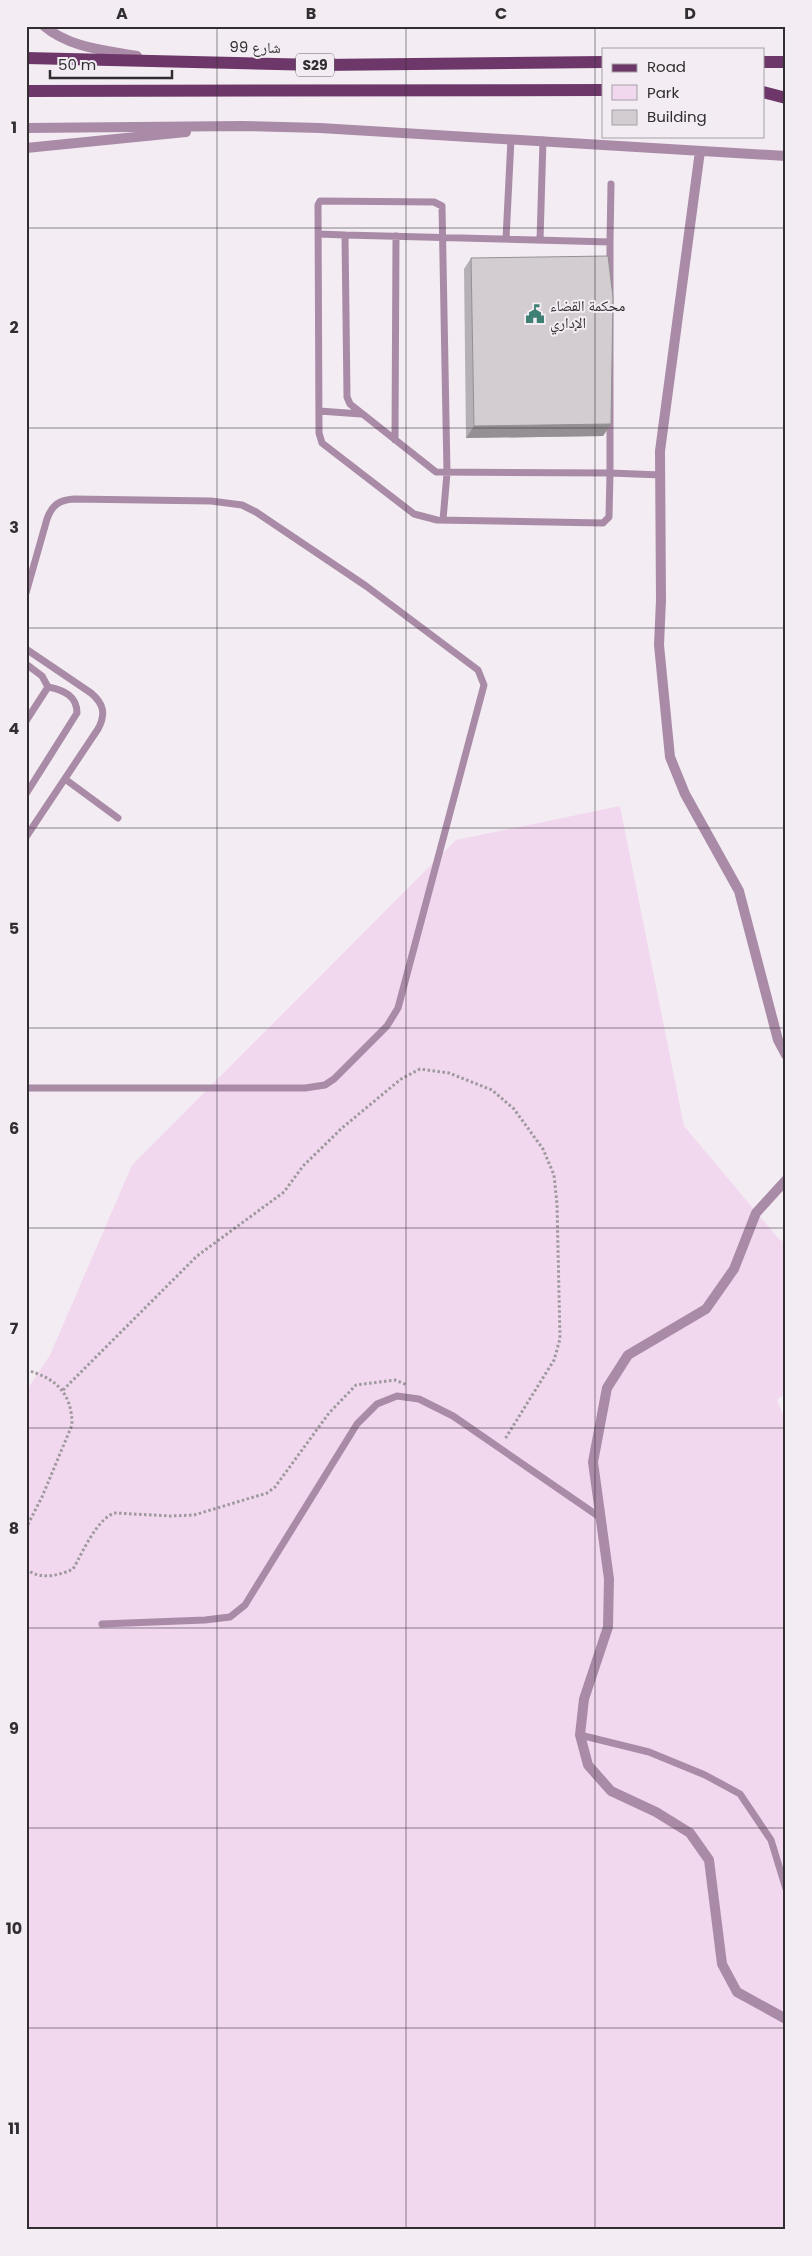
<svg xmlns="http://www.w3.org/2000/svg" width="812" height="2256" font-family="Poppins,'Noto Naskh Arabic',sans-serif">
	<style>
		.green { fill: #f2d8ef }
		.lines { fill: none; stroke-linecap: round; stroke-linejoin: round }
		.path { stroke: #9d999d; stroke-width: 3; stroke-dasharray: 2.5 2.5; stroke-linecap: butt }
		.lane { stroke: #aa8ba7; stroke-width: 7 }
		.street { stroke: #aa8ba7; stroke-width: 10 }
		.primary { stroke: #6d3869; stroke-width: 12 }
		.wall { fill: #b5b0b5 }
		.shaded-wall { fill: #949093 }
		.building { fill: #d3cdd2; stroke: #949093 }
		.grid { fill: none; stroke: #302e30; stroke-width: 1; stroke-opacity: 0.55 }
		.labels { text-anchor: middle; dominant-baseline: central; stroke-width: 4; stroke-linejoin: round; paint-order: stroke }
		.shield { fill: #f3edf3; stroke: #6a676a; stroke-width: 1 }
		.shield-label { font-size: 14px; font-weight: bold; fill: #302e30 }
		.street-label { font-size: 15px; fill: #302e30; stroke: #f3edf3 }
		.poi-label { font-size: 15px; fill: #302e30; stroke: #f3edf3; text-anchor: start }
		.neatline { fill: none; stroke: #302e30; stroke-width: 2 }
		.grid-label { font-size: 16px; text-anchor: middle; font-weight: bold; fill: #302e30 }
	</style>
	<rect width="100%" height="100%" fill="#f3edf3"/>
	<path class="green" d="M620,806l64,320 95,113 7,4v150l-9,7 9,22v808h-760v-839l24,-36 82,-190 324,-325z"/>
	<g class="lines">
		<path class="path" d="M26,1370c30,8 46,23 46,55l-30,72 -16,31
			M63,1390l134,-134 87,-64 19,-26 39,-38 59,-49 19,-10 29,4 43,17 22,19 29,40 11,26 3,29 3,135 -6,21 -49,79
			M26,1569c14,11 32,7 47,0 10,-17 24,-51 42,-56l56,3 23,-1 73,-22 8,-6 54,-74 27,-28 39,-5 12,5"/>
		<path class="lane" d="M319,234l26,1
			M345,235l265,7v231l-174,-1 -86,-68 -3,-7z
			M506,239l5,-100
			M540,240l3,-100
			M610,242l1,-58
			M319,411l42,3
			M395,440l1,-204
			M443,520l4,-47 -5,-267 -8,-4 -114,-1 -2,4 1,228 3,10 92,71 23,6 166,3 6,-6 1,-44 51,2
			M26,593l21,-74c5,-14 12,-19 27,-20l137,2 31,4 14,7 110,74 112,84 6,15 -86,323 -11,18 -53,53 -9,6 -20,3h-279
			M26,649l65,44c13,11 15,21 7,36l-72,108
			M26,664l16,12 6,11
			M26,721l22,-34
			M65,779l53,39
			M26,794l51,-81c0,-17 -13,-23 -29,-26
			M102,1624l103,-4 25,-3 15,-12 112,-181 20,-20 20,-8 22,3 34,17 148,102
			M580,1735l69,17 56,23 35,19 31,46 15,49"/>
		<path class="street" d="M44,26c26,22 61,24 93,30
			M26,128l216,-2 78,2 466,28
			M26,148l160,-16
			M700,151l-40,300 1,149 -2,45 11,112 15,37 54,97 39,149 8,15
			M786,1180l-30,33 -22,56 -28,40 -78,46 -21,33 -14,74 16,117 -1,48 -24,72 -4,36 8,30 23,26 45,21 34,21 19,27 13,104 15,28 49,27"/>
		<path class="primary" d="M26,58l293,7 284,-3
			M763,62h23
			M26,91l577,-1
			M763,92l23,6"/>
	</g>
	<path class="wall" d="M471,258l140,166 -8,12 -137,2 -2,-169z"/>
	<path class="shaded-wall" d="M611,424l-8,12 -137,2 8,-12z"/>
	<path class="building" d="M608,256l5,41 -2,127 -137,2 -3,-168z"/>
	<path class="grid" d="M217,26v2204M406,26v2204M595,26v2204M26,228h760M26,428h760M26,628h760M26,828h760M26,1028h760M26,1228h760M26,1428h760M26,1628h760M26,1828h760M26,2028h760"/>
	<defs>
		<g id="civic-bare" transform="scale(1.5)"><path d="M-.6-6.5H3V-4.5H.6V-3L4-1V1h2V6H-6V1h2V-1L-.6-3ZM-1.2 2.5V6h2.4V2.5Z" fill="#3e8174" stroke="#f3edf3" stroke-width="2.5" paint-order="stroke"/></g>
	</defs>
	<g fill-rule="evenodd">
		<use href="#civic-bare" x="535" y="314"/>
	</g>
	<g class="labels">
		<rect class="shield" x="296" y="53.5" width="38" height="23" rx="4"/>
		<g class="shield-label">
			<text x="315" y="65">S29</text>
		</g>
		<g class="street-label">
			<text transform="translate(255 47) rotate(1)">99 شارع</text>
		</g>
		<g class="poi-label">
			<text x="550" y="305">محكمة القضاء<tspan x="550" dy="17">الإداري</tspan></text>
		</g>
	</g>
	<rect width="812" height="2256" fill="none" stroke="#f3edf3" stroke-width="55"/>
	<rect x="602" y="48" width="162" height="90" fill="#f3edf3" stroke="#a5a1a5"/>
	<rect x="612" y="64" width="25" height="8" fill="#6d3869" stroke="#a5a1a5"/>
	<text x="647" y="72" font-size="15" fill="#302e30">Road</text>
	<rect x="612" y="85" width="25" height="15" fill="#f2d8ef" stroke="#a5a1a5"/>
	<text x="647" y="98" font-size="15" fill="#302e30">Park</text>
	<rect x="612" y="110" width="25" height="15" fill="#d3cdd2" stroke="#a5a1a5"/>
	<text x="647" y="122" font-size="15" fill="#302e30">Building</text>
	<path d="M50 70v8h122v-8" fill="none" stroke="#302e30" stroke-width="2.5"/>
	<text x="58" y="70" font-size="15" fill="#302e30" stroke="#f3edf3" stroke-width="4" paint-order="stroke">50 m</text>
	<rect x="28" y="28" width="756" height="2200" class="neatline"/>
	<g class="grid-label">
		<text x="122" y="19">A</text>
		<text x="311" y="19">B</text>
		<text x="501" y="19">C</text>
		<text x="690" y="19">D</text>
		<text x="14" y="133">1</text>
		<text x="14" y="333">2</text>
		<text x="14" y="533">3</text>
		<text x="14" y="734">4</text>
		<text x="14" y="934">5</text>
		<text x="14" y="1134">6</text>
		<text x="14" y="1334">7</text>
		<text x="14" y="1534">8</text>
		<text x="14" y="1734">9</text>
		<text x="14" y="1934">10</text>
		<text x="14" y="2134">11</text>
	</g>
</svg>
